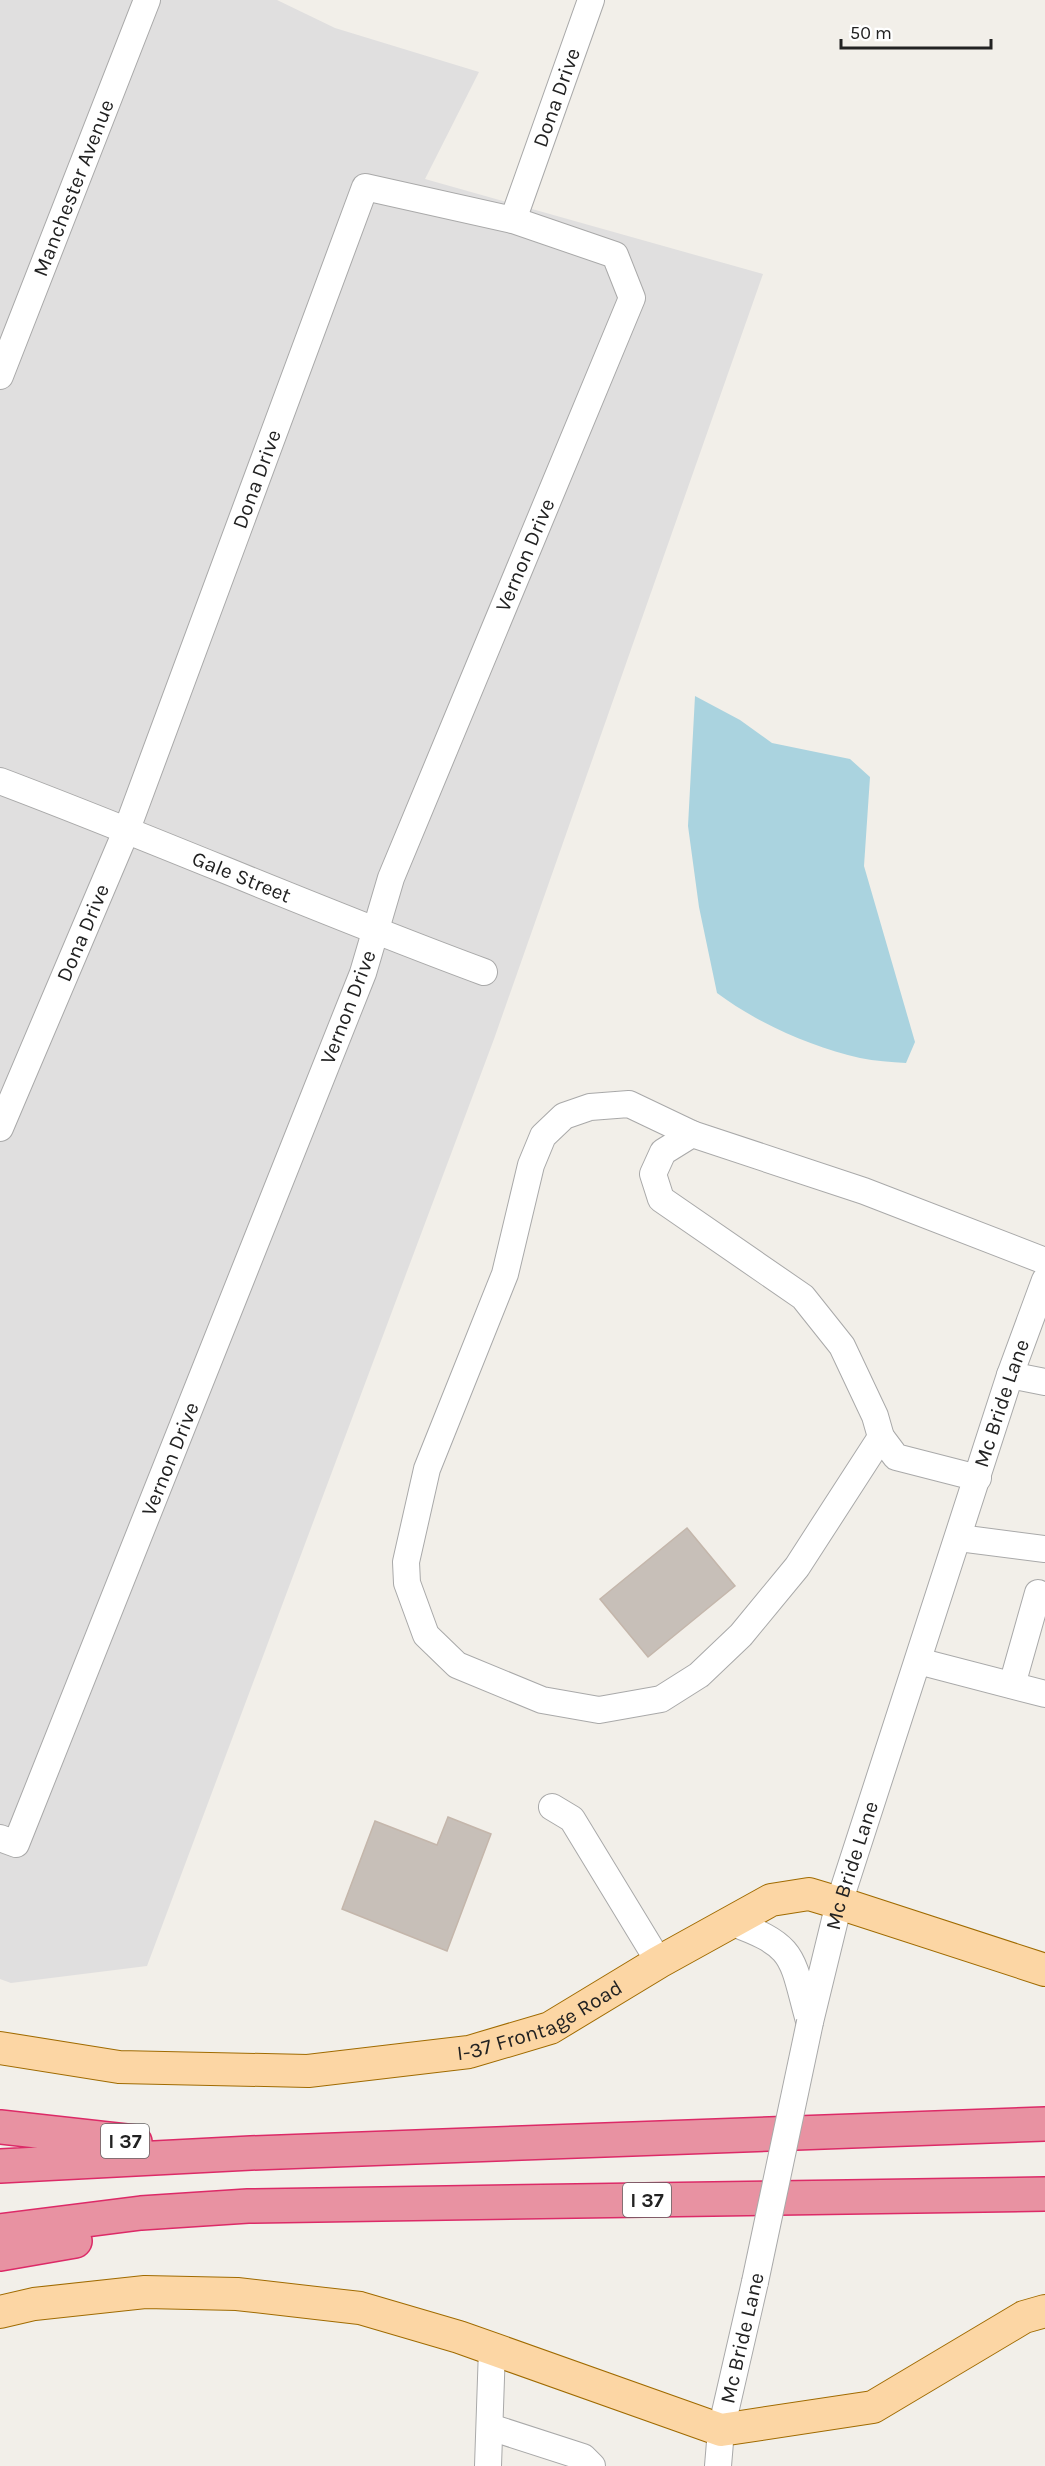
<svg xmlns="http://www.w3.org/2000/svg" width="1045" height="2466" font-family="Karla,sans-serif">
	<style>
		.residential { fill: #e0dfdf }
		.water { fill: #aad3df }
		.building { fill: #c7bfb8; stroke: #c4b6ab; stroke-width: 1.5 }
		.lines { fill: none; stroke-linecap: round; stroke-linejoin: round }
		.minor-casing { stroke: #a9a9a9; stroke-width: 28 }
		.major-casing { stroke: #a06b00; stroke-width: 34 }
		.highway-casing { stroke: #dc2a67; stroke-width: 36 }
		.minor { stroke: #fff; stroke-width: 26 }
		.major { stroke: #fcd6a4; stroke-width: 32 }
		.highway { stroke: #e892a2; stroke-width: 33 }
		.minor-bridge-casing { stroke: #a9a9a9; stroke-width: 28; stroke-linecap: butt }
		.minor-bridge { stroke: #fff; stroke-width: 26 }
		.labels { text-anchor: middle; dominant-baseline: central; stroke-width: 4.5; stroke-linejoin: round; paint-order: stroke }
		.shield { fill: #fff; stroke: #646464; stroke-width: 1.5 }
		.shield-label { font-size: 20px; font-weight: bold; fill: #222 }
		.street-label { font-size: 21px; fill: #222; stroke: #fff }
	</style>
	<rect width="100%" height="100%" fill="#f2efe9"/>
	<path class="residential" d="M0,0h277l58,28 144,44 -54,107 338,95 -269,765 -347,927 -136,17 -11,-4z"/>
	<path class="water" d="M695,696l45,24 32,23 78,16 20,18 -6,89 51,176 -9,21c-15,-1 -31,-2 -46,-5 -49,-11 -103,-35 -143,-65l-18,-86 -11,-81z"/>
	<path class="building" d="M687,1528l48,58 -87,71 -48,-58z
		M448,1817l43,17 -44,117 -105,-42 33,-88 62,24z"/>
	<g class="lines">
		<g class="minor-casing">
			<g id="minor">
				<path id="s1" d="M513,220l78,-220"/>
				<path id="s2" d="M0,376l147,-376"/>
				<path id="s3" d="M0,781c162,61 321,131 484,191"/>
				<path id="s4" d="M0,1128l127,-299 238,-642 148,33 102,35 17,43 -241,580 -28,95 -347,871 -16,-6"/>
				<path d="M692,1134l-63,-30 -39,3 -26,9 -21,20 -12,29 -26,109 -78,195 -21,93 1,21 19,52 31,30 85,35 57,10 62,-11 38,-24 42,-40 56,-68 84,-130"/>
				<path d="M1010,1375l35,7"/>
				<path d="M978,1478l-82,-21 -15,-20 -6,-21 -33,-70 -39,-49 -142,-98 -8,-25 10,-22 29,-18 172,57 181,70"/>
				<path d="M959,1538l86,11"/>
				<path d="M918,1661l127,33"/>
				<path d="M1012,1685l26,-92"/>
				<path d="M552,1807l20,12 87,143"/>
				<path d="M730,1922c67,24 61,34 79,99"/>
				<path id="s5" d="M810,2022l29,-119 171,-528 35,-95"/>
				<path d="M490,2427l93,30 9,9"/>
				<path d="M488,2466l4,-117"/>
				<path d="M718,2466l3,-36 34,-148"/>
			</g>
		</g>
		<g class="major-casing">
			<g id="major">
				<path id="s6" d="M0,2048l119,19 189,4 161,-19 81,-24 109,-66 112,-62 38,-6 30,9 206,67"/>
				<path d="M0,2312l34,-8 111,-12 92,2 123,14 99,29 262,93 152,-23 151,-90 21,-6"/>
			</g>
		</g>
		<g class="highway-casing">
			<path id="highway" d="M0,2127l135,15
				M0,2166l251,-13 794,-29
				M0,2231l141,-18 107,-7 797,-12
				M0,2254l75,-13"/>
		</g>
		<use href="#minor" class="minor"/>
		<use href="#major" class="major"/>
		<use href="#highway" class="highway"/>
		<g class="minor-bridge-casing">
			<path id="minor-bridge" d="M755,2282l55,-260"/>
		</g>
		<use href="#minor-bridge" class="minor-bridge"/>
	</g>
	<g class="labels">
		<g class="shield">
			<rect x="101" y="2124" width="48" height="34" rx="4.5"/>
			<rect x="623" y="2183" width="48" height="34" rx="4.5"/>
		</g>
		<g class="shield-label">
			<text x="125" y="2141">I 37</text>
			<text x="647" y="2200">I 37</text>
		</g>
		<g class="street-label">
			<text stroke="none"><textPath href="#s1" startOffset="130">Dona Drive</textPath></text>
			<text stroke="none"><textPath href="#s2" startOffset="202">Manchester Avenue</textPath></text>
			<text stroke="none"><textPath href="#s4" startOffset="698">Dona Drive</textPath></text>
			<text transform="translate(525 555) rotate(-67)">Vernon Drive</text>
			<text stroke="none"><textPath href="#s3" startOffset="260">Gale Street</textPath></text>
			<text stroke="none"><textPath href="#s4" startOffset="212">Dona Drive</textPath></text>
			<text transform="translate(348 1007) rotate(-69)">Vernon Drive</text>
			<text stroke="none"><textPath href="#s5" startOffset="648">Mc Bride Lane</textPath></text>
			<text transform="translate(170 1459) rotate(-68)">Vernon Drive</text>
			<text stroke="none"><textPath href="#s5" startOffset="162">Mc Bride Lane</textPath></text>
			<text stroke="none"><textPath href="#s6" startOffset="549">I-37 Frontage Road</textPath></text>
			<text transform="translate(742 2338) rotate(-77)">Mc Bride Lane</text>
		</g>
	</g>
	<path d="M841 39v9h150v-9" fill="none" stroke="#222222" stroke-width="3"/>
	<text x="850" y="39" font-size="18" fill="#222222" stroke="#ffffff" stroke-width="4.5" paint-order="stroke">50 m</text>
</svg>
